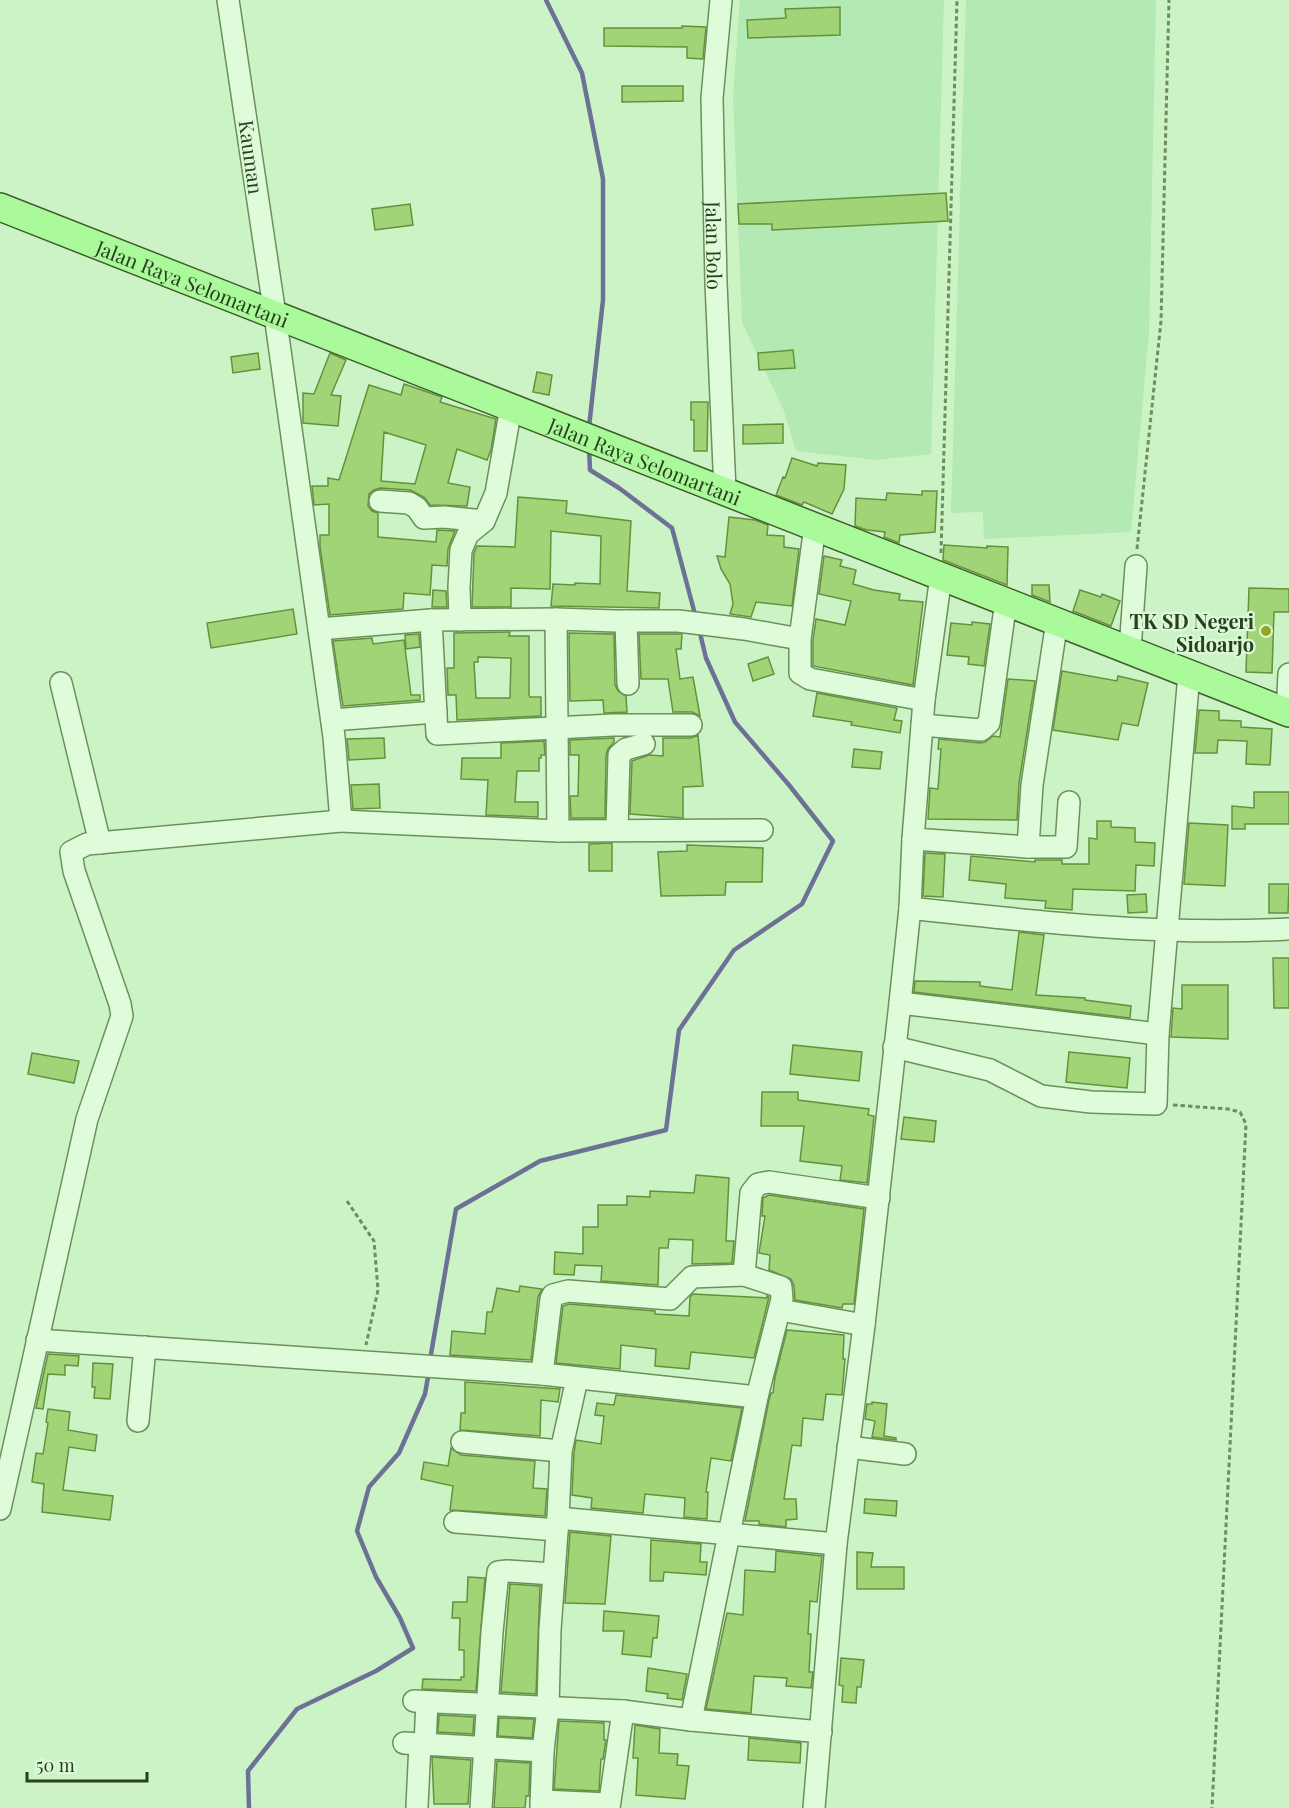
<svg xmlns="http://www.w3.org/2000/svg" width="1289" height="1808" font-family="'Playfair Display',serif">
	<style>
		.farmland { fill: #b3e9b2 }
		.lines { fill: none; stroke-linecap: round; stroke-linejoin: round }
		.stream { stroke: #6d7195; stroke-width: 4.5 }
		.building { fill: #a0d477; stroke: #63923c; stroke-width: 1.5; fill-rule: evenodd }
		.minor-casing { stroke: #6b9059; stroke-width: 24 }
		.major-casing { stroke: #405e2d; stroke-width: 30 }
		.path { stroke: #6b9059; stroke-width: 3; stroke-dasharray: 4.5 3; stroke-linecap: butt }
		.minor { stroke: #dffcda; stroke-width: 21 }
		.major { stroke: #aaf99a; stroke-width: 27 }
		.poi-dot { fill: #94a622; stroke: #dbf9d6; stroke-width: 2 }
		.labels { text-anchor: middle; dominant-baseline: central; stroke-width: 4.5; stroke-linejoin: round; paint-order: stroke }
		.street-label { font-size: 20px; fill: #2a3f1e; stroke: #dbf9d6 }
		.poi-label { font-size: 20px; font-weight: bold; fill: #2a3f1e; stroke: #dbf9d6; text-anchor: end }
	</style>
	<rect width="100%" height="100%" fill="#ccf3c5"/>
	<path class="farmland" d="M740,0h204l-13,454 -55,6 -80,-9 -12,-40 -42,-89 -9,-226z
		M966,0h190l-7,332 -18,200 -147,7 -1,-27 -32,1z"/>
	<g class="lines">
		<path class="stream" d="M546,0l36,73 21,106v121l-14,127
			M589,447l1,23 29,18 53,40 24,90
			M430,1360l26,-151 84,-48 126,-31 13,-100 55,-80 68,-46 31,-63 -44,-56 -54,-63 -29,-64 -7,-29
			M249,1808l-1,-37 49,-62 79,-38 37,-23 -13,-30 -24,-41 -19,-46 12,-44 30,-34 26,-59 4,-23"/>
	</g>
	<path class="building" d="M840,7v28l-92,3 -1,-18 39,-2 -1,-9z
		M682,26l24,1 -3,32 -16,-1v-11l-83,-1v-18h78z
		M622,86h61v15l-61,1z
		M946,193l2,28 -176,9v-6h-33l-1,-20z
		M410,204l3,21 -38,5 -3,-21z
		M793,350l2,18 -36,2 -1,-17z
		M258,353l2,16 -27,4 -2,-16z
		M330,353l16,7 -15,35 10,1 -3,30 -35,-3v-30l11,1z
		M537,372l15,3 -3,20 -16,-3z
		M404,384l38,13 -2,5 56,17 -5,31 -4,10 -30,-11 -9,34 22,4 -3,19 -37,-1 -6,-8 -14,-7 -30,-2 -6,2 -5,4 -1,12 4,5 6,2v24l58,5 1,-12 18,1 -7,18 -1,17 -15,-1 -2,30 -26,-2 -1,16 -73,6 -10,-68v-12h9v-31l-15,1 -2,-19h16v-8l11,2 30,-95 32,10zM384,432l42,13 -11,39 -34,-3z
		M691,402h17l-1,49h-13v-31h-3z
		M783,424v19l-40,1v-19z
		M792,458l25,8 1,-3 28,2 -2,24 -12,25 -28,-12 -2,3 -26,-10 7,-18 2,1z
		M922,491h15l-2,41 -35,3 -1,8 -15,-6 1,-5 -18,-2 -12,-4 1,-28 30,2 1,-7 35,2z
		M518,497l49,4 -1,12 65,8 -4,70 33,2 -1,15 -108,-2 2,-22 22,1v-2l25,1 1,-48 -50,-5 -1,58 -39,-1v19h-39l2,-54 3,-7 38,1z
		M729,517l26,3 13,5 -1,10 17,1v11l15,2 -7,57 -36,-4 -5,15 -21,-3 3,-10 -3,-20 -9,-15 -4,-13 8,1z
		M944,545l43,3v-2l21,1 -1,38 -64,-25z
		M824,556l18,4 -2,6 16,4 -3,14 21,6 26,4 -1,6 24,2 -10,83 -100,-19v-26l3,-21 29,6 6,-24 -32,-7z
		M1032,585h17l1,17 -18,-7z
		M1249,588l40,1v23h-15l-2,61 -26,-1z
		M433,590l13,1 1,16h-15z
		M1080,590l21,7 1,-3 18,7 -9,25 -38,-15z
		M293,609l4,25 -86,14 -4,-25z
		M972,622l18,2 -6,42 -16,-2 1,-7 -22,-2 4,-32 21,2z
		M510,632l-1,4h20v59l1,2h11v19l-84,4 -1,-25h-8l-1,-27h7v-35zM478,657l33,1 -1,40h-34l-2,-36h4z
		M569,633l45,1 1,51 3,6 8,5 1,16 -23,1 -1,-13 -33,1z
		M419,634l1,13 -14,2 -1,-14z
		M639,634h43l-1,15h-5l4,30 13,-2 7,39 -8,-4h-19l-5,-33h-27z
		M372,638l1,6 31,-4 7,55h9v5l-77,6 -10,-65z
		M768,657l6,17 -21,7 -5,-17z
		M1062,671l55,10 1,-5 30,7 -10,43 -16,-3 -4,17 -65,-10z
		M1008,679l27,2 -16,102 -2,37 -89,-1 2,-31 8,1 3,-40h-3l1,-10 41,4 5,-1 8,-6 7,1z
		M817,693l80,15 -3,12 8,1 -2,12 -49,-8 1,-3 -39,-6z
		M1199,710l20,1v9l22,1v6l31,2 -2,36 -24,-1 1,-23 -29,-1 -1,13h-22z
		M698,735l5,51 -20,1v31l-53,-4 2,-53 17,-6 14,1v-18h28z
		M384,738l1,20 -36,2 -2,-21z
		M614,738v4l-6,7 -2,6 -1,63h-34l-1,-22h8l1,-41h-9v-15z
		M544,741l1,14h-4v3h-2v13h-22l-2,31h23v15l-52,-2 2,-35 -27,-1 1,-21h39v-15z
		M854,749l28,3 -2,17 -28,-2z
		M379,784l1,24 -27,1 -2,-24z
		M1254,792h35v32h-44v5h-13v-23l22,2z
		M1097,821h14v6l24,1v14l20,1 -1,23 -18,-1 -1,26 -62,-2 -1,21 -27,-2 1,-7 -41,-3 1,-14 -37,-4 2,-24 64,6v-2h27v4h27v-26l8,1z
		M1189,823l39,2 -3,61 -41,-2z
		M612,843v28h-23v-27z
		M687,845l76,3 -1,34h-36l-1,13 -64,1 -3,-44 29,-1z
		M925,853l20,1 -2,43 -20,-1z
		M1269,884h20l-1,29h-19z
		M1146,894l1,18 -19,1 -1,-18z
		M1019,932l25,3 -8,60 49,3v2l46,6 -1,12 -216,-26 1,-11 65,1v4l32,4z
		M1273,958h16v50h-15z
		M1182,985h46v54l-57,-2 2,-29 9,1z
		M793,1045l69,7 -3,29 -69,-7z
		M1069,1052l61,6 -3,30 -61,-6z
		M32,1053l47,8 -5,22 -46,-9z
		M762,1092h36v8l71,9 -1,6 6,1 -7,67 -27,-3 2,-14 -42,-5 4,-35h-43z
		M904,1117l32,4 -2,21 -33,-3z
		M696,1175l33,3 -3,63h8l-2,22 -40,1 1,-24 -24,-1 -1,9h-9l-1,37 -57,-4 1,-15 -27,-1 -1,10 -20,-1 1,-22 28,2v-27h15v-22h29v-9l23,1v-6l44,2z
		M769,1195l95,14 -10,95h-11l-1,4 -47,-8 -1,-14 -3,-7 -22,-9 1,-15 -11,-2 6,-37h-3l1,-18z
		M520,1286l22,3 -4,8 -7,63 -81,-5 2,-24 33,3 2,-22h5l5,-24 22,4z
		M693,1294l74,4v-2l2,1 -15,61 -63,-6 -2,17 -34,-3 1,-17 -35,-4 -1,24 -64,-6 7,-57 6,-2 86,7v3l34,2 1,-19z
		M787,1330l57,5 -1,24h2l-3,36 -16,-1 -3,26 -20,-2 -2,28 -9,-1 -8,54h12l1,20 -11,1v7l-27,-3v-3h-14l24,-121 2,-7h2l2,-16z
		M48,1354l31,2 -1,10 -13,-1v10l-17,-1 -5,35 -7,-1z
		M93,1363l20,1 -3,35 -16,-1 1,-11h-3z
		M465,1382l95,7 -2,13 -17,-2 -1,36 -80,-6 1,-17h4z
		M616,1395l126,13 -11,53 -20,-3 -5,34h2l-1,27 -23,-2 1,-19 -40,-4 -2,19 -52,-5 1,-10 -20,-3 2,-42 2,-13 25,4 3,-28 -9,-1 2,-12 17,2z
		M872,1402l15,2 -3,32 12,2v2l-24,-3 3,-16 -10,-2 2,-15h5z
		M48,1409l22,3 -2,18 29,5 -2,16 -26,-4 -6,43 50,6 -3,24 -68,-8 2,-28 -12,-2 4,-29 7,1 5,-31 -2,-1z
		M451,1448l10,7 74,6 -2,27 14,1 -2,27 -95,-6 3,-24 -32,-7 3,-17 24,4z
		M865,1499l32,2 -1,15 -32,-3z
		M570,1532l41,4 -6,68 -40,-1z
		M651,1540l50,4 -1,18h7l-1,13 -42,-3 -1,9h-13z
		M776,1551l46,5 -5,46 -7,-1 -2,33h3l-2,38h4l-2,16 -25,-2 1,-8 -33,-2 -3,37 -45,-4 21,-96 16,2 2,-45 30,2z
		M857,1552l16,1 -2,14h33v22h-47z
		M468,1577l17,1 -9,113 -54,-2 1,-10 38,1v-3h3v-27h-5l1,-32h-8l1,-16h14z
		M510,1584l30,2 -4,108 -35,-2z
		M604,1611l55,5 -2,22h-4l-2,19 -29,-3 2,-23h-21z
		M841,1658l23,2 -3,27h-4l-1,16 -14,-1 1,-16 -4,-1z
		M648,1668l39,6 -5,26 -15,-2 1,-4 -22,-3z
		M439,1715l35,2 -1,17 -35,-2z
		M499,1718l35,1 -2,19 -34,-2z
		M559,1721l45,2v17h2l-3,19h-2l-2,32 -45,-2z
		M635,1725l25,4 -1,24 19,1 -1,11 12,1 -4,33 -49,-4 2,-37h-5z
		M749,1738l52,5 -1,20 -52,-3z
		M432,1757l39,3 -3,44h-34z
		M497,1761l33,2 -1,33h-3l-1,12h-31z"/>
	<g class="lines">
		<g class="minor-casing">
			<g id="minor">
				<path id="s1" d="M721,0l-9,98 4,185 9,208"/>
				<path d="M380,501l29,2 8,5 7,10 20,-1 40,4"/>
				<path d="M556,619l2,212"/>
				<path d="M431,620l6,114 176,-9h78"/>
				<path d="M460,620l-1,-33 2,-37 7,-16 16,-13 12,-28 15,-86"/>
				<path d="M626,621l2,63"/>
				<path d="M319,629l112,-9 125,-1 60,2h62l66,8 56,10v34l10,6 114,21"/>
				<path d="M800,639l15,-113"/>
				<path d="M1130,650l6,-84"/>
				<path d="M61,683l39,160"/>
				<path d="M1287,712l2,-38"/>
				<path d="M332,720l104,-8"/>
				<path d="M922,725l59,5 8,-7 17,-122"/>
				<path d="M341,821l217,10 204,-1"/>
				<path d="M617,830l2,-75 7,-6 18,-5"/>
				<path d="M913,839l115,8h38l3,-45"/>
				<path d="M1028,847l4,-62 25,-164"/>
				<path d="M910,908c126,14 251,28 379,21"/>
				<path d="M900,1003l258,31"/>
				<path d="M894,1047l96,23 51,26 50,6 65,2 2,-70 31,-360"/>
				<path d="M780,1310l84,15"/>
				<path d="M37,1340l505,34 215,23"/>
				<path d="M542,1374l9,-75 2,-4 15,-4 102,8 22,-22 52,-2"/>
				<path d="M138,1421l7,-74"/>
				<path d="M462,1442l99,9"/>
				<path d="M848,1447l57,7"/>
				<path d="M0,1509l87,-390 35,-103 -2,-12 -46,-133 -3,-19 16,-8 254,-23 -7,-84 -59,-422 -47,-315"/>
				<path d="M558,1518l3,-67 16,-72"/>
				<path d="M455,1522l102,8"/>
				<path d="M414,1701l209,10 68,9 130,12"/>
				<path d="M691,1720l66,-323 25,-98 -1,-12 -37,-12 7,-82 7,-9 11,-2 110,16"/>
				<path d="M404,1743l139,8"/>
				<path d="M425,1744l2,-42"/>
				<path d="M541,1801l68,3"/>
				<path d="M417,1806l3,-62"/>
				<path d="M481,1808l11,-176 6,-60 9,-1 47,3"/>
				<path d="M541,1808l2,-57 5,-43 2,-78 8,-112 278,26"/>
				<path d="M609,1808l14,-97"/>
				<path d="M814,1808l22,-264 28,-219 36,-322 10,-95 3,-69 11,-139 17,-124"/>
			</g>
		</g>
		<g class="major-casing">
			<g id="major">
				<path id="s2" d="M0,207l1289,506"/>
			</g>
		</g>
		<path class="path" d="M1137,549l24,-228 8,-321
			M941,553l16,-553
			M1173,1105l55,4 12,3 6,12 -34,684
			M347,1201l27,40 4,49 -12,55"/>
		<use href="#minor" class="minor"/>
		<use href="#major" class="major"/>
	</g>
	<circle class="poi-dot" cx="1266" cy="631" r="6"/>
	<g class="labels">
		<g class="street-label">
			<text transform="translate(252 157) rotate(82)">Kauman</text>
			<text stroke="none"><textPath href="#s1" startOffset="246">Jalan Bolo</textPath></text>
			<text stroke="none"><textPath href="#s2" startOffset="207">Jalan Raya Selomartani</textPath></text>
			<text stroke="none"><textPath href="#s2" startOffset="693">Jalan Raya Selomartani</textPath></text>
		</g>
		<g class="poi-label">
			<text x="1254" y="620">TK SD Negeri<tspan x="1254" dy="23">Sidoarjo</tspan></text>
		</g>
	</g>
	<path d="M27 1772v9h120v-9" fill="none" stroke="#2a3f1e" stroke-width="3"/>
	<text x="36" y="1772" font-size="18" fill="#2a3f1e" stroke="#dbf9d6" stroke-width="4.5" paint-order="stroke">50 m</text>
</svg>
